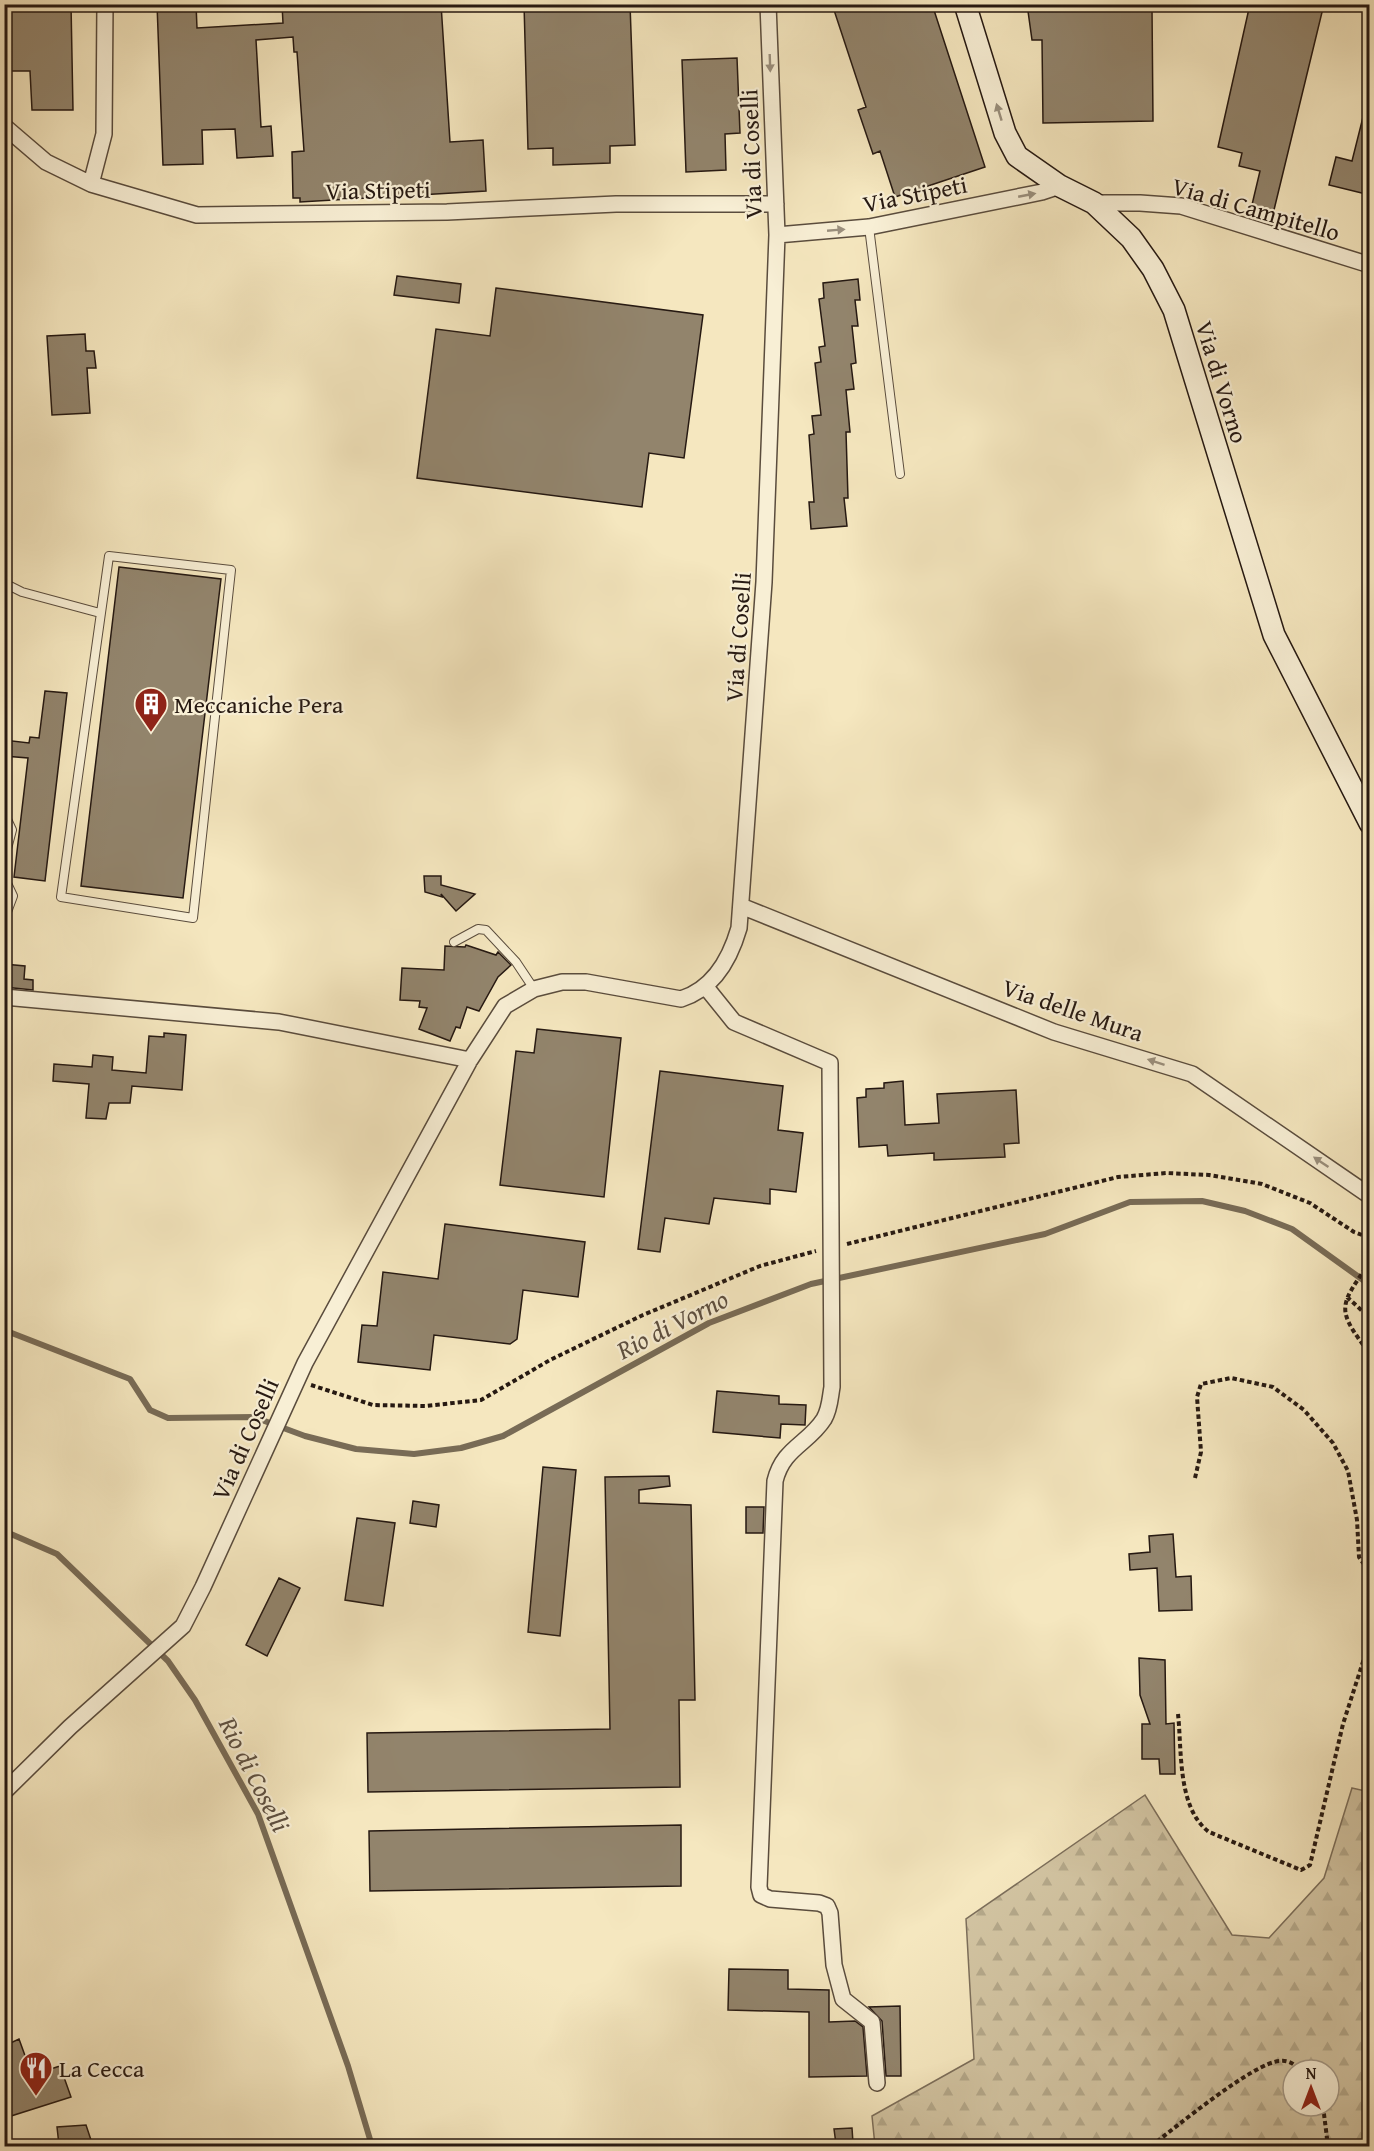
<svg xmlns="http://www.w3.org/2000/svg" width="1374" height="2151" font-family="'Gentium Book Plus',serif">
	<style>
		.forest { fill: url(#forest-firs); stroke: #7c6e5a; stroke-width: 1.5; fill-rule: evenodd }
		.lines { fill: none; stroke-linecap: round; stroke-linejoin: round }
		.stream { stroke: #786b56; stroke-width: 6 }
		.building { fill: #92846c; stroke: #261912; stroke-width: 1.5 }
		.lane-casing { stroke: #5a4c3d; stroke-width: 10 }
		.street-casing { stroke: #5a4c3d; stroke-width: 18 }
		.secondary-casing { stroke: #261912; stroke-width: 24 }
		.path { stroke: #261912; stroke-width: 4; stroke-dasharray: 4.5 3; stroke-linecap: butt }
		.lane { stroke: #f8efd5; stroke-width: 8 }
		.street { stroke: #f8efd5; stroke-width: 15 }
		.secondary { stroke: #f8efd5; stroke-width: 21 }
		.oneway { fill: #9a8f7d }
		.labels { text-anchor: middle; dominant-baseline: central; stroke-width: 4.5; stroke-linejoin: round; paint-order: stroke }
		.street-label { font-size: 24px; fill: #261912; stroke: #f8efd5 }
		.poi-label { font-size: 24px; fill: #261912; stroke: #f8efd5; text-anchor: start }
		.water-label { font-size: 26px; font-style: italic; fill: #5d4f40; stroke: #f8efd5 }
	</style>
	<defs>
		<pattern id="forest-firs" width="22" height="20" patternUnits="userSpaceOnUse" patternTransform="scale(1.5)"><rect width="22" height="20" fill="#d2c4a2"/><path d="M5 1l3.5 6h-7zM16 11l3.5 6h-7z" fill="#b4a88a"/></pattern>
	</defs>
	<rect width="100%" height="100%" fill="#f5e7bf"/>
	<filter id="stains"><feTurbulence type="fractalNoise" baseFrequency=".00333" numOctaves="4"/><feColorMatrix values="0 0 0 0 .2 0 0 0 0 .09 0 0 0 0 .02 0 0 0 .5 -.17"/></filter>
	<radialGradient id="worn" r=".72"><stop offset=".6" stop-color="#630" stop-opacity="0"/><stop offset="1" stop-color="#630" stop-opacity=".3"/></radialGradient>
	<path class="forest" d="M1352,1788l18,4 -1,354h-494l-3,-30 102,-57 -8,-140 179,-124 87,140 37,3 55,-60zM1293,2070h36v36h-36z"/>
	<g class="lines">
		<path class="stream" d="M4,1330l126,49 20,31 18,8 86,-1 51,19 51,13 58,5 47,-6 42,-12 206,-113 102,-39 234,-50 85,-32 72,-1 43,10 47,18 78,56
			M4,1531l53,23 111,107 27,39 63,114 90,252 24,80"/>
	</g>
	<path class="building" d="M4,4h67l2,106h-41l-2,-39h-25z
		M157,4h39l1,24 86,-5 -1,-19h159l9,138 33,-2 3,51 -186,11v-4h-7l-1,-46 12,-1 -7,-99h-3l-1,-15 -37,3 5,87 10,-1 2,30 -36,2 -2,-29 -33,1 1,34 -40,1z
		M524,4h106l5,141 -25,1v17l-57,2v-17l-25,1z
		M832,4h100l53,163 -90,30 -15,-46 -7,3 -15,-44 8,-3z
		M1027,4h102v3l23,1 1,113 -110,2 -1,-83h-10z
		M1250,4h74l-51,210 -22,-5 9,-38 -21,-5 3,-13 -24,-6z
		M737,58l3,75 -15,1 1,36 -40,2 -4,-112z
		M1364,113l6,1v81l-41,-10 7,-28 16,4z
		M397,276l64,8 -2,19 -65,-8z
		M858,279l2,21h-5l3,26h-6l4,37 -5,1 3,25 -8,1 4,42h-4l2,66h-4l3,28 -36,3 -2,-27h5l-5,-67 5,-1 -2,-18 9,-1 -6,-52 6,-1 -2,-15 6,-1 -6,-47 5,-1 -1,-15z
		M496,288l207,27 -19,143 -35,-5 -7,54 -225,-29 19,-149 54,7z
		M85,334l1,17h8l2,17h-9l3,45 -38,2 -5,-79z
		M119,567l102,12 -38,319 -102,-12z
		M45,691l22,2 -22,188 -31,-4 14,-119 -24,-2v-16l25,3 1,-6 9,1z
		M424,876h17v9l34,9 -19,17 -15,-17 1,3 -17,-5z
		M466,945l30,10 2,-3 13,13 -13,12 -19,34 -12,-4 -7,21 -4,-1 -6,14 -31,-12 8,-21 -8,-1 1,-6 -20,-1 2,-32 42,2 1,-24 20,1z
		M4,964l21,2 -1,13 9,1v10l-29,-3z
		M537,1029l84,9 -17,159 -104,-12 16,-134 18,2z
		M164,1033l22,2 -4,55 -50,-4 -2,17h-21l-3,16 -20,-1 3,-34 -36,-3 1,-17 38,3 1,-12 20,2 -1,13 34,3 3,-37 15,1z
		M660,1071l123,15 -5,44 25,3 -7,59 -26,-3v15l-56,-6 -5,26 -44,-6 -5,34 -22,-3z
		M903,1081l2,44 34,-2 -2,-29 79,-4 3,53 -15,1 1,13 -71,3v-7l-46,3 -1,-11 -28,2 -2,-49 9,-1v-8l18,-1v-5z
		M445,1224l140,18 -7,55 -55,-7 -6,49 -7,5 -76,-9 -4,35 -72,-8 4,-37 15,1 6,-54 55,7z
		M717,1391l62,5v8l27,1 -1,20 -24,-1 -1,14 -67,-6z
		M543,1467l33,3 -16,166 -32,-4z
		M669,1476l1,10 -31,4v13l52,2 4,195h-16l1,87 -312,5 -1,-59 243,-4 -5,-252z
		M413,1501l26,4 -3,22 -26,-4z
		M746,1507h18l-1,26h-17z
		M357,1518l38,5 -12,83 -38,-6z
		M1173,1534l3,43 15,-1 1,34 -33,1 -2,-43 -27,2 -1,-16 21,-2 -1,-16z
		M279,1578l21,10 -33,68 -21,-11z
		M1139,1658l26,2 1,64 8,-1 1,51h-15l-1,-15h-17v-35h8l-10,-29z
		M681,1825v61l-311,5 -1,-60z
		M729,1969l59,1v19l41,1v32l26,-1 8,6 4,49 -58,1v-65l-81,-2z
		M900,2006l1,70h-15l-4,-55 -13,-14z
		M19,2039l13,36 28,-9 11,31 -60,19 -7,-15v-55z
		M86,2125l6,18 -33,2 -2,-18z
		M852,2128l1,15 -17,1 -2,-15z"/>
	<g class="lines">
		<g class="lane-casing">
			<path id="lane" d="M869,227l31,247
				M109,556l122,14 -38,348 -132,-21z
				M4,583l18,9 78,21
				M4,813l8,17 -8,30
				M4,877l9,19 -9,24
				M454,942l24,-13 8,1 30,32 18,27"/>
		</g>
		<g class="street-casing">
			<path id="street" d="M4,126l42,36 45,22 106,31 250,-3 169,-8h160
				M91,184l13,-50 1,-130
				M1094,203h46l41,3 189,59
				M777,235l92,-8 173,-35 18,-6
				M741,906l313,126 138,42 178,122
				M705,986l29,36 96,41 2,324c-2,11 -2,22 -8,32 -16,25 -41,29 -49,62l-16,406 2,8 9,4 49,4 8,3 3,7 4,52 9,34 29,23 5,61
				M4,997l275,25 191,38
				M4,1792l66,-65 113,-101 20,-39 102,-224 165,-303 35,-54 29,-17 28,-7h24l95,17c32,-10 49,-40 58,-71l25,-346 13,-347 -9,-231"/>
		</g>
		<g class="secondary-casing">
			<path id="secondary" d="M965,4l40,129 12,23 43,30 34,17 37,35 22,31 21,41 100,325 96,188"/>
		</g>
		<path class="path" d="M847,1244l271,-67 48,-4 43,2 53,9 48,19 44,29 16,6
			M1370,1262c-31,45 -35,46 0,92
			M1347,1297l23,21
			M311,1385l62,20 53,1 55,-6 69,-40 93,-45 117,-49 56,-15
			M1195,1478l6,-26 -4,-55 4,-13 30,-6 42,9 31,23 29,33 15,28 9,49 2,37 11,16
			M1178,1714c4,36 -1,94 31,118l92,38 9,-5 33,-141 27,-84
			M1323,2106l5,40
			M1151,2146c24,-18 103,-84 129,-85 9,-1 14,3 20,9"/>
		<use href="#lane" class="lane"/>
		<use href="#street" class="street"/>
		<use href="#secondary" class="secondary"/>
	</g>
	<defs><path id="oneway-solid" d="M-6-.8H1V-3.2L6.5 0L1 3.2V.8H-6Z" transform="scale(1.5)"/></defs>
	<g class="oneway">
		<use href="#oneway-solid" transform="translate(770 63) rotate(88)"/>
		<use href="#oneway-solid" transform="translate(999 112) rotate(-107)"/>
		<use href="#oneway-solid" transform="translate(1027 195) rotate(-11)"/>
		<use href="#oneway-solid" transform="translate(836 230) rotate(-5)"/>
		<use href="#oneway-solid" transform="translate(1156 1062) rotate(-162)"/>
		<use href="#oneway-solid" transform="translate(1321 1162) rotate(-146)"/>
	</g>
	<defs>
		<g id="building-pin" transform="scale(1.725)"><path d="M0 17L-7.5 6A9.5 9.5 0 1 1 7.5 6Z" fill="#8f2418" stroke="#f8efd5"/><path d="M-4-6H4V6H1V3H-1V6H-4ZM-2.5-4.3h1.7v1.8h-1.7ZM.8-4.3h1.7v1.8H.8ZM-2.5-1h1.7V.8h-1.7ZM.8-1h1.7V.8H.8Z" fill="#fff"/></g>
		<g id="restaurant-pin" transform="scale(1.725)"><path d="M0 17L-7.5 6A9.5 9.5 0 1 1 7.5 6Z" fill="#8f2418" stroke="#f8efd5"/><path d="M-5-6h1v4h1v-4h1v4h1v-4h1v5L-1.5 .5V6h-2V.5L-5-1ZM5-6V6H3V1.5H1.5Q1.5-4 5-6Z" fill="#fff"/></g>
	</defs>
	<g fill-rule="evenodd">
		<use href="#building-pin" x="151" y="704"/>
		<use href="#restaurant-pin" x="36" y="2068"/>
	</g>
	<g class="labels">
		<g class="street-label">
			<text transform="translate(751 154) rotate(-92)">Via di Coselli</text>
			<text transform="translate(378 190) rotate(-1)">Via Stipeti</text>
			<text transform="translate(915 194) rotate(-11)">Via Stipeti</text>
			<text transform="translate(1256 209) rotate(16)">Via di Campitello</text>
			<text transform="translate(1222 382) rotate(73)">Via di Vorno</text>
			<text transform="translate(738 637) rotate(-86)">Via di Coselli</text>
			<text transform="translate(1073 1010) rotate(19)">Via delle Mura</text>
			<text transform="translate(245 1439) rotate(-66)">Via di Coselli</text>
		</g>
		<g class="poi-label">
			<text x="174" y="704">Meccaniche Pera</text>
			<text x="59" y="2068">La Cecca</text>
		</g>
		<g class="water-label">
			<text transform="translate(672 1324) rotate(-27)">Rio di Vorno</text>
			<text transform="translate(255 1774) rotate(63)">Rio di Coselli</text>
		</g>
	</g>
	<rect width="1374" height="2151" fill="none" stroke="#f5e7bf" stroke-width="24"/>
	<rect x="6" y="6" width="1362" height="2139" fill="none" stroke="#261912" stroke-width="3"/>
	<rect x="12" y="12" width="1350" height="2127" fill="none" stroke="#261912" stroke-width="1.5"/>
	<g transform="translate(1311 2088)"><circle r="28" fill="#f8efd5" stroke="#a49987" stroke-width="1.5"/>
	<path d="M0-4.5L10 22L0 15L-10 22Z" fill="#8f2418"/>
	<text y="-9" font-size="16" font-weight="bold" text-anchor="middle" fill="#261912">N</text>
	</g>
	<rect width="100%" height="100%" filter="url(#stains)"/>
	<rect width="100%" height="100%" fill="url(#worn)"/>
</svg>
